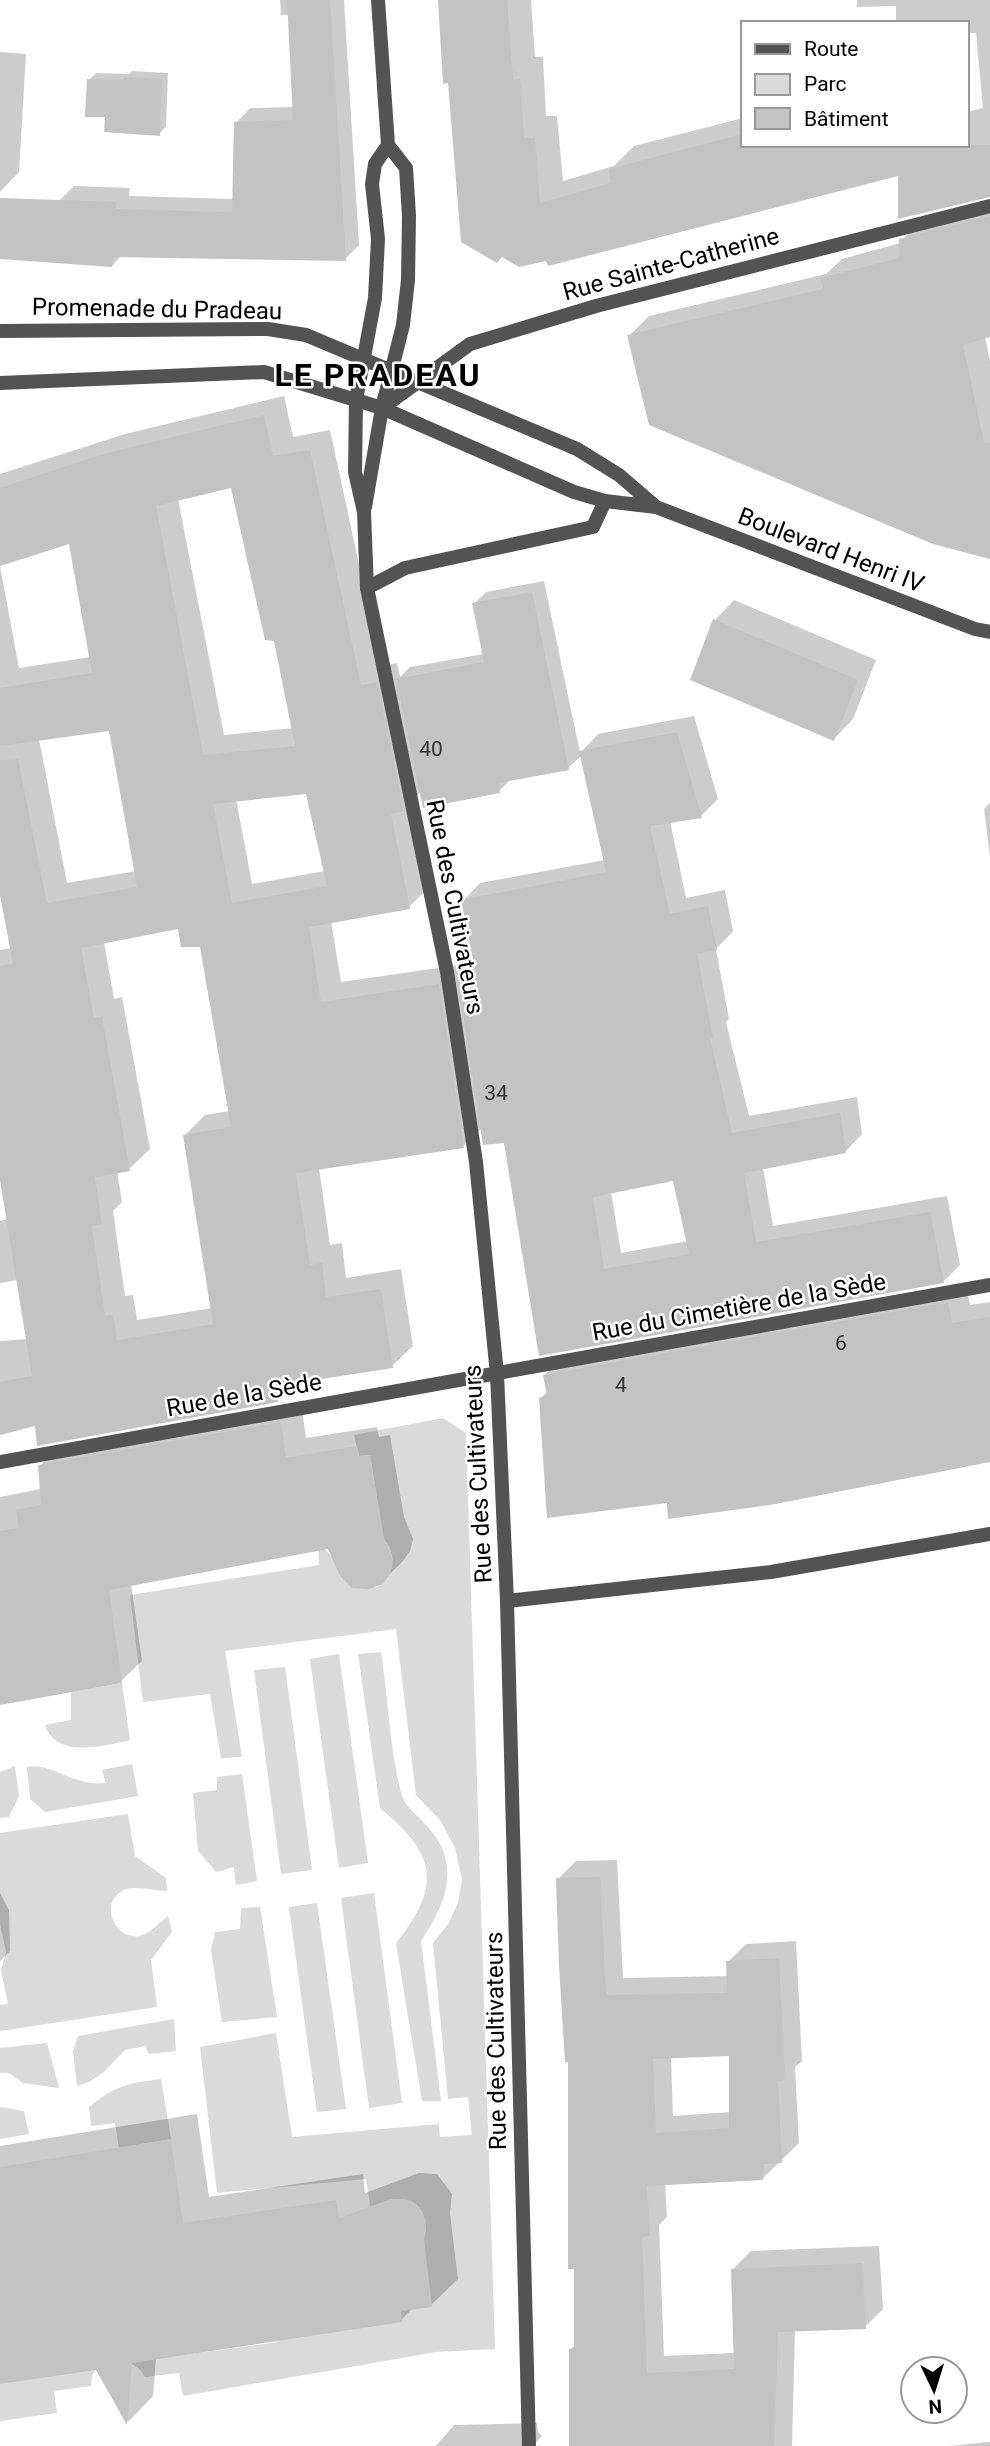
<svg xmlns="http://www.w3.org/2000/svg" width="990" height="2446" font-family="Roboto,sans-serif">
	<style>
		.green { fill: #dadada }
		.shadow { fill: #0003; fill-rule: evenodd }
		.building { fill: #c3c3c3; fill-rule: evenodd }
		.lines { fill: none; stroke-linecap: round; stroke-linejoin: round }
		.service { stroke: #535353; stroke-width: 14 }
		.minor { stroke: #535353; stroke-width: 14 }
		.tertiary { stroke: #535353; stroke-width: 14 }
		.labels { text-anchor: middle; dominant-baseline: central; stroke-width: 5; stroke-linejoin: round; paint-order: stroke }
		.number-label { font-size: 21px; fill: #313131 }
		.street-label { font-size: 24px; fill: #000; stroke: #fff }
		.district-label { font-size: 32px; font-weight: bold; letter-spacing: 2px; fill: #000; stroke: #fff }
	</style>
	<rect width="100%" height="100%" fill="#fff"/>
	<path class="green" d="M443,1418l23,15 29,916 -59,3 -253,44 -4,-23 -34,4c-11,-20 -27,-14 -47,-12l-6,11 -1,10 -37,5 3,22 -57,8v-37l52,-19 124,-9 102,-14 -2,-11 125,-20 25,-80c0,-37 -31,-39 -55,-19l-5,-33 -149,14 -17,-146 76,-14 16,104 147,-13 1,13 32,-2 -4,-38 -20,2 -15,-156 15,-19 10,-21 4,-24 -7,-31 -15,-28 -24,-25 -20,-166 -171,22 17,106 -21,1 -11,-64 -67,8 -13,-107 189,-30 -1,-24 16,18 6,17 12,11h25c20,-12 21,-39 1,-52v-31l-8,-49 -11,1 -5,-21z
		M381,1652c7,44 9,103 21,144 3,10 17,21 24,29 36,38 21,77 -5,116l20,160h-19l-26,-158c46,-58 41,-88 -16,-135l-22,-154z
		M339,1654l29,209 -29,5 -29,-209z
		M285,1667l27,203 -31,4 -27,-204z
		M122,1683l8,57c-27,6 -74,19 -85,-15l26,-5v-28z
		M132,1764l6,32 -93,16 -15,-13 -3,-32c25,-5 46,20 79,16l-4,-13z
		M15,1766l4,30 -10,21 -9,1v-46z
		M242,1774l15,107 -21,4 -2,-18 -18,5 -18,-21 -5,-58 24,-3v-13z
		M128,1814l7,42 31,22 1,13c-12,0 -32,-6 -43,-1 -29,13 -5,59 23,43 7,-4 14,-12 21,-17l4,16 -21,28 6,47 -157,24v-26l8,-1 -7,-34 5,-18 -6,-29v-90z
		M374,1893l28,210 -33,5 -28,-210z
		M317,1903l29,206 -29,3 -28,-205z
		M260,1907l17,110 -55,5 -11,-72 4,-18 25,-3 1,-21z
		M174,2019l2,32 -27,3 -4,-8 -20,4 -21,22 -15,10 -12,4 -4,-35 5,-15z
		M47,2043l12,45 -36,-5 -14,-10h-9v-25z
		M161,2079l10,60 -52,9 -4,-25 -24,3 -2,-19c26,-21 39,-24 72,-28z
		M0,2107l24,4 5,23 -29,5z"/>
	<path class="shadow" d="M280,0h64l15,245 -14,14 -223,-4 -10,11 -53,-65 15,-15 56,2 -1,8 105,3 2,-76 14,-15 44,-1 -5,-92h-8z
		M439,0h92l4,57h8l3,59h11l6,65 51,-15 20,-20 109,-28v27h224v-33l16,-4 -7,-75h-9v-10h-71v-17l-39,1v-7h133v195l-91,-24 -350,93 -100,-183z
		M0,52l26,2 -7,118 -19,20z
		M132,71l36,2 -2,54 -7,7 -52,-18 -18,-36 7,-7 33,1z
		M990,202v133l-5,2 5,24v195l-361,-220 20,-20 177,-42 16,-15 58,-16 20,-23z
		M284,396l9,41 37,-7 51,236 16,-3 3,14 10,-10 74,-13 -10,-50 12,-12 58,-11 36,172 18,-19 96,-18 24,83 -17,17 -31,5 16,77 39,-8 8,41 -17,18 13,70 -3,3 23,94 108,-19 5,37 -17,18 -82,16 10,58 174,-30 13,69 -17,17 -402,72 -35,-213 -24,-13 -19,18 -144,22 11,77 12,-2 4,35 55,-9 12,77 -21,20 -94,15 -21,20 -240,22 -37,9v-91l28,-2 -10,-59 -18,3v-62l8,-2 -8,-50v-219l12,-2 -12,-63v-319l19,102 72,-11 -21,-115 -70,22v-90l125,-40zM232,486l44,153 18,89 -70,7 -46,-236zM110,730l26,141 -69,12 -28,-144zM582,755l23,105 -125,23 -17,18 13,65 -14,14 -3,-15 -118,17 -10,-61 78,-14 20,-20 -17,-87 9,-8 78,-1 12,-12 57,-11zM307,792l18,79 -73,13 -16,-85zM179,927l22,18 29,166 -25,4 -20,20 28,173 -76,12 -4,-25 -8,1 -12,-85 9,-9 -5,-31 12,-2 21,-20 -28,-152 -8,2 -10,-57zM674,1179l14,62 -67,12 -10,-61z
		M734,600l142,60 -23,59 -19,20 -119,-119z
		M990,803v54l-6,-48z
		M966,1285l4,20 20,-3v158l-322,41 -128,-102 8,-8 -3,-16 18,-18z
		M301,1402l5,36 71,-11 2,10 11,-2 14,82 9,22 -3,12 -7,10 -21,21 -53,-35 -198,37 11,77 -21,20 -121,23v-207l41,-8 -1,-23 20,-21z
		M617,1860l6,118 105,-2v-14l18,-18 50,-3 6,120 -7,6 4,76 -37,36 -97,4 2,34 -8,8 5,131 71,-3 -2,-84 18,-18 128,-5 4,63 -18,18 -70,3 -3,116h-222v-96l6,-6 -7,-284 -11,-181 18,-18zM731,2054v58l-58,4 -2,-60z
		M0,1893l9,17 1,41 -10,10z
		M197,2114l12,83 154,-23 2,19 54,-20 18,1 15,20 -2,19 8,66 -27,26 -17,2 -13,13 -245,37 -3,39 -25,26 -31,-54 -97,14v-236z
		M537,2423l1,9 4,4 -10,10h-96l18,-21z
		M990,2442v4h-41z"/>
	<path class="building" d="M287,0h43l16,261 -233,-4 -1,10 -112,-8v-61l116,4v7l116,3 2,-90 59,-2z
		M438,0h69l6,80 7,-1 4,59h11l5,65 71,-20 -2,-14 134,-35v11h247v52l-92,22v-43l-350,90 -2,-5 -27,6 -17,-10 -5,6 -36,-21 -13,-159 -5,1z
		M124,77l38,2 -2,57 -56,-4 1,-15h-20l2,-38 36,1z
		M990,216v121l-27,8 21,97 6,2v115l-57,-15 -284,-119 -22,-90 196,-46 -3,-11 79,-20v-19z
		M264,415l9,41 37,-6 51,235 16,-3 27,129 -13,3 19,95 -101,18 12,75 118,-18 25,164 -168,25 14,92 12,-2 4,34 55,-8 12,79 -117,18 2,16 -241,44 -2,-20 -35,9v-53l32,-6 -32,-196v-214l13,-2 -13,-69v-135l18,-1 29,144 90,-16 -28,-156 -109,15v-58l92,-15 -23,-129 -69,22v-78l103,-34zM231,488l34,152 9,1 21,105 -92,9 -47,-249zM306,794l21,92 -95,17 -19,-99zM178,929l3,18h19l31,180 -48,8 30,189 -96,16 -4,-25 -8,1 -13,-90 10,-2 -7,-47 35,-6 -28,-154 -8,1 -13,-70z
		M532,592l37,178 -71,13 2,10 -77,15 -27,-129 88,-17 -12,-59z
		M713,619l145,61 -24,61 -144,-61z
		M677,732l25,86 -52,8 20,88 38,-8 9,44 -20,4 16,84h-3l22,95 108,-20 6,40 -102,20 12,69 174,-30 14,71 -405,73 -35,-213 -21,2 -25,-163 19,-3 -16,-79 145,-28 -27,-121zM673,1181l16,73 -85,15 -11,-72z
		M948,1302l4,21 38,-6v145l-220,43 -102,14 -1,-16 -120,15 -8,-120 8,-2 -4,-21z
		M281,1422l5,36 71,-12 2,10 11,-1 14,83 9,22 -3,14 -7,10 -14,5 -17,-1 -12,-12 -12,-27 -219,41 13,93 -122,22v-174l19,-3 -3,-18 25,-5 -3,-40z
		M600,1877l6,118 121,-2 -1,-32 53,-3 6,122 -7,1 4,82 -18,1 -1,16 -116,6 3,50 -8,1 5,136 87,-4 -3,-100 131,-6 4,66 -88,3 -4,114h-205v-97l5,-1v-79h-6v-207h-3l-6,-96 -3,-88zM729,2056v72l-73,5 -3,-74z
		M171,2139l12,84 153,-23 3,18 52,-19 19,1 9,8 7,13 -2,19 8,67 -31,4 1,11 -270,41 -5,62 -31,-55 -96,14v-217z"/>
	<g class="lines">
		<path class="service" d="M367,588l38,-20 188,-41 12,-26
			M507,1601l264,-29 219,-38"/>
		<path class="minor" d="M356,400l-1,72 9,40 3,76 80,384 29,190 21,212 10,227 22,845
			M365,507l17,-99
			M0,1462l990,-177"/>
		<path class="tertiary" d="M378,0l10,145 18,23 3,48 -1,64 -5,45 -21,83
			M0,331l268,-2 38,6 271,114 42,26 36,31
			M0,383l264,-11 118,36 192,84 31,9 51,6 319,122 15,3
			M356,400l19,-102 3,-59 -6,-55 3,-20 13,-19
			M382,408l88,-64 126,-38 394,-100"/>
	</g>
	<g class="labels">
		<g class="number-label">
			<text x="431" y="749">40</text>
			<text x="496" y="1093">34</text>
			<text x="841" y="1343">6</text>
			<text x="621" y="1385">4</text>
		</g>
		<g class="street-label">
			<text transform="translate(671 264) rotate(-15)">Rue Sainte-Catherine</text>
			<text transform="translate(157 309) rotate(1)">Promenade du Pradeau</text>
			<text transform="translate(831 550) rotate(21)">Boulevard Henri IV</text>
			<text transform="translate(455 907) rotate(79)">Rue des Cultivateurs</text>
			<text transform="translate(739 1307) rotate(-10)">Rue du Cimetière de la Sède</text>
			<text transform="translate(244 1395) rotate(-10)">Rue de la Sède</text>
			<text transform="translate(478 1474) rotate(-93)">Rue des Cultivateurs</text>
			<text transform="translate(496 2041) rotate(-91)">Rue des Cultivateurs</text>
		</g>
		<g class="district-label">
			<text x="378" y="375">LE PRADEAU</text>
		</g>
	</g>
	<rect x="741" y="21" width="228" height="126" fill="#ffffff" stroke="#999999" stroke-width="2"/>
	<rect x="755" y="44" width="35" height="10" fill="#535353" stroke="#999999" stroke-width="2"/>
	<text x="804" y="56" font-size="21" fill="#000000">Route</text>
	<rect x="755" y="74" width="35" height="21" fill="#dadada" stroke="#999999" stroke-width="2"/>
	<text x="804" y="91" font-size="21" fill="#000000">Parc</text>
	<rect x="755" y="108" width="35" height="21" fill="#c3c3c3" stroke="#999999" stroke-width="2"/>
	<text x="804" y="126" font-size="21" fill="#000000">Bâtiment</text>
	<g transform="translate(934 2390) rotate(176)"><circle r="33" fill="#ffffff" stroke="#999999" stroke-width="2"/>
	<path d="M0-5L12 26L0 18L-12 26Z" fill="#000000"/>
	<text y="-10" font-size="19" font-weight="bold" text-anchor="middle" fill="#000000">N</text>
	</g>
</svg>
